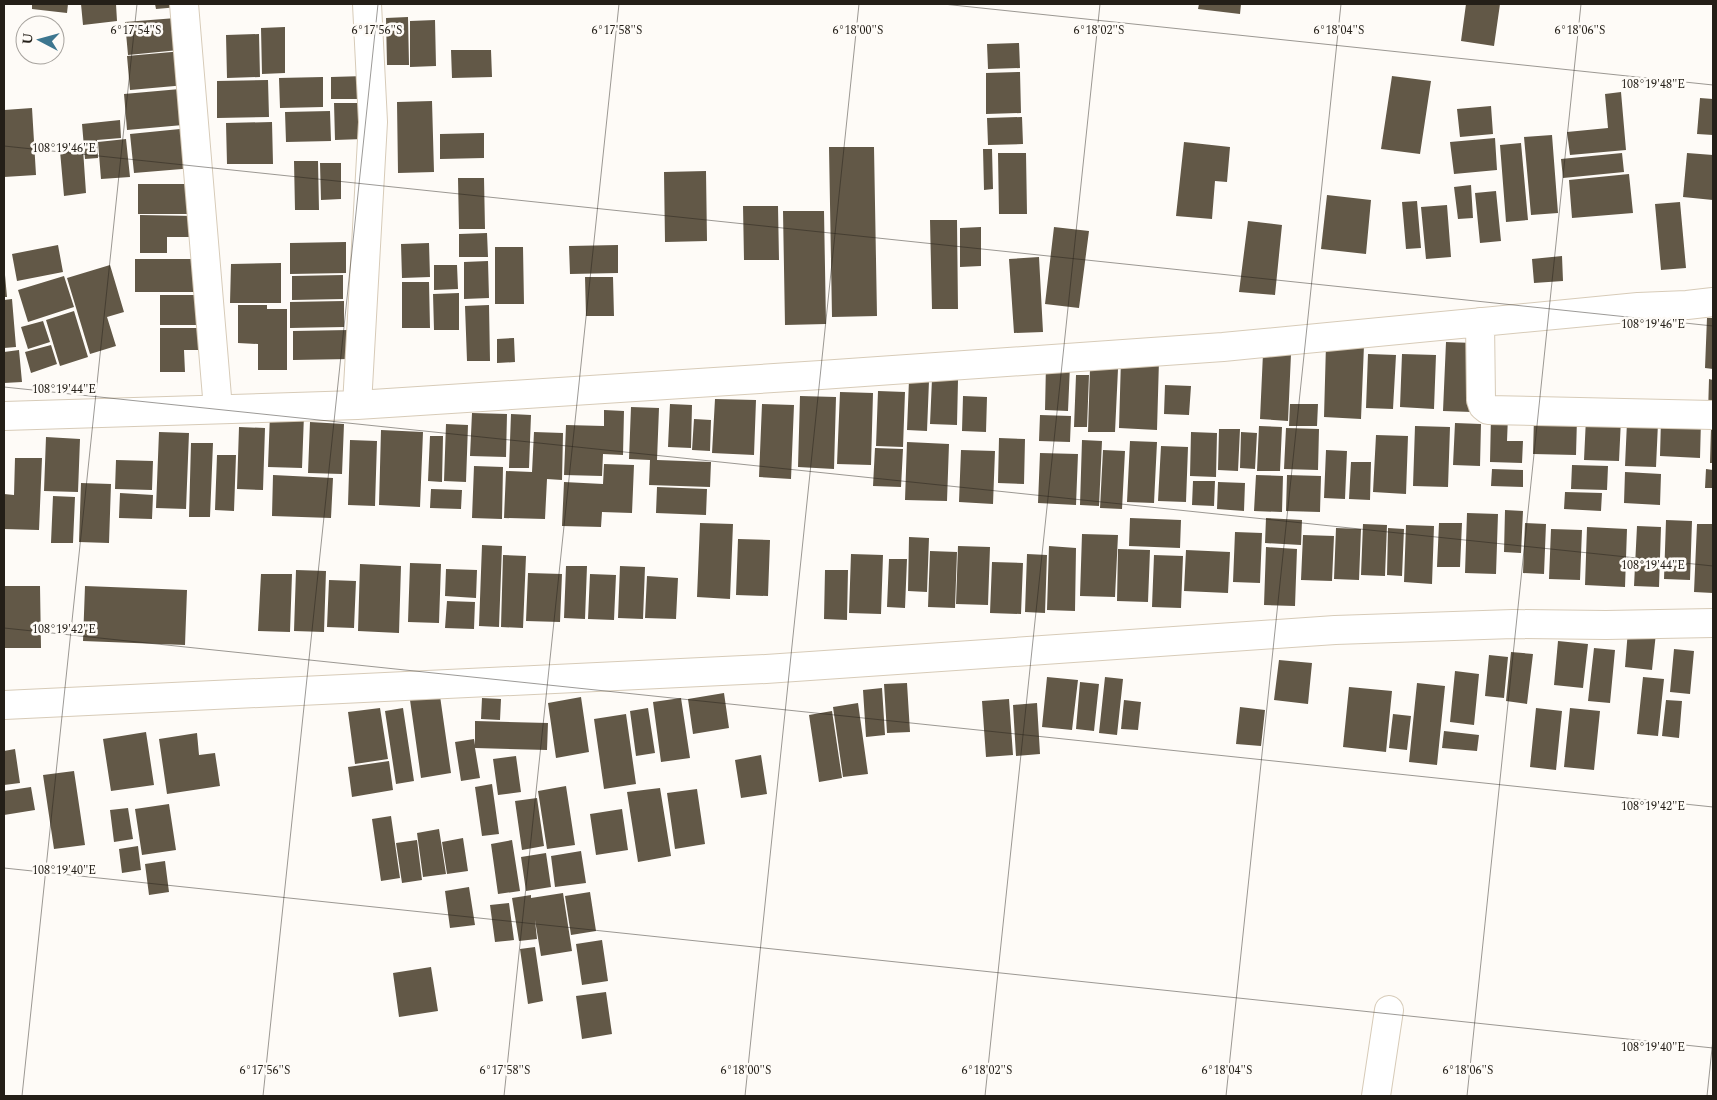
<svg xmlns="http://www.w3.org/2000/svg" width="1717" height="1100" font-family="Spectral,serif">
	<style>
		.building { fill: #625847 }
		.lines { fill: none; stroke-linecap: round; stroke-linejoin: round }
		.minor-casing { stroke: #d7cbb8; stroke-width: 30 }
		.minor { stroke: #fff; stroke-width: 28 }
		.ticks { fill: none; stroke: #241f18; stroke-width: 1; stroke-opacity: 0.45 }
		.ticks-label { font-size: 12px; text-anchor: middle; fill: #241f18; stroke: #fefbf7; stroke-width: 5; stroke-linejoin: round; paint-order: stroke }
	</style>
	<rect width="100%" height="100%" fill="#fefbf7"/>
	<path class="building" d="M32,4h36l-1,9 -35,-4z
		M81,4h35l1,17 -34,4z
		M155,4h24v3l-23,2z
		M1199,4h42l-1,10 -42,-5z
		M1466,4h34l-6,42 -33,-5z
		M408,17l1,48h-22l-1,-47z
		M176,18l3,32 -51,5 -3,-33z
		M435,20l1,46 -26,1v-46z
		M285,27v46l-23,1 -1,-46z
		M259,34l1,43 -33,1 -1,-43z
		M1019,43l1,25 -32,1 -1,-25z
		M451,50h40l1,27 -40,1z
		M183,51l3,34 -56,5 -3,-34z
		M1020,72l1,41 -35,1v-41z
		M365,76v23h-34v-22z
		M1392,76l39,5 -11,73 -39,-5z
		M323,77v30l-43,1 -1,-30z
		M268,80l1,37 -52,1v-37z
		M180,89l3,36 -56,5 -3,-36z
		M1621,92l5,58 -56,5 -3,-23 41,-4 -3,-34z
		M1700,98l13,1v36l-16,-1z
		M432,101l2,71 -36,1 -1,-71z
		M334,103h28l1,36 -28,1z
		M1491,106l2,28 -33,3 -3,-28z
		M32,108l4,67 -32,2v-67z
		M330,111l1,30 -45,1 -1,-30z
		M1022,117l1,27 -35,1 -1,-27z
		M120,120l1,18 -24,2 1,18 -13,1 -3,-35z
		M272,122l1,42h-46l-1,-41z
		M190,128l4,40 -60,5 -4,-39z
		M484,133v25l-44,1v-25z
		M1552,135l6,78 -27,2 -7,-78z
		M1495,138l2,32 -43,4 -4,-32z
		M126,139l4,38 -29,2 -3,-37z
		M1184,142l46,5 -3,35 -12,-1 -3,38 -36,-3z
		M1521,143l7,77 -22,2 -6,-77z
		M829,147h45l3,169 -45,1z
		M83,149l3,44 -22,3 -4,-45z
		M983,149h9l1,40 -9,1z
		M998,153h28l1,61h-28z
		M1622,153l2,19 -61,6 -2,-19z
		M1687,153l26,2v45l-30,-3z
		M294,161h24l1,49h-24z
		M320,163h21v36l-20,1z
		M706,171l1,70 -42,1 -1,-70z
		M1629,174l4,39 -61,5 -3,-38z
		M458,178h26l1,51h-26z
		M138,184h55v30h-55z
		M1471,185l2,33 -15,1 -4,-32z
		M1496,191l5,50 -21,2 -5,-50z
		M1327,195l44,5 -5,54 -45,-5z
		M1417,201l4,47 -15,1 -4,-47z
		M1680,202l6,66 -25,2 -6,-66z
		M1447,205l4,52 -25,2 -5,-52z
		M743,206h35l1,54h-35z
		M783,211h41l2,113 -41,1z
		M140,215l54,1v21h-27v16h-27z
		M930,220h27l1,89h-26z
		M1248,221l34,4 -7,70 -36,-3z
		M981,227v39l-21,1v-39z
		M1054,227l35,4 -10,77 -34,-4z
		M487,233l1,24h-29v-23z
		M346,242v31l-56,1v-31z
		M429,243l1,34 -28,1 -1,-34z
		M58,245l5,27 -46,9 -5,-27z
		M618,245v28l-48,1 -1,-28z
		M495,247h28l1,57h-29z
		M1562,256l1,25 -29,2 -2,-24z
		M1039,257l4,75 -29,1 -5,-74z
		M135,259h59v33h-59z
		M488,261l1,37 -25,1v-37z
		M281,263v40h-51l1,-39z
		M110,265l14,47 -17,5 9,29 -26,8 -23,-76z
		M434,265h23l1,24 -24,1z
		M4,275h1l2,22h-3z
		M343,275v24l-51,1v-24z
		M64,276l10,31 -46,15 -10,-32z
		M585,277h28l1,39h-28z
		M402,282h27l1,46h-28z
		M459,293v37h-25l-1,-36z
		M160,295h44v30h-44z
		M12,299l4,48 -12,1v-48z
		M344,301v26l-54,1v-26z
		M238,305h29v4h20v61h-29v-26l-20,-1z
		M489,305l1,56h-23l-2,-55z
		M74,311l14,46 -28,9 -14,-46z
		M1707,318h6v51l-8,-1z
		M43,321l7,21 -22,7 -7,-22z
		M160,328h41v22h-17l1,22h-25z
		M349,330l1,29 -57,1v-29z
		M514,338l1,24 -18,1v-24z
		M1446,342l28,1 -2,69 -29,-1z
		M1326,344l38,1 -3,74 -37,-2z
		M51,345l6,19 -26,9 -6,-21z
		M19,350l3,32 -18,1v-31z
		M1263,353l28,1 -3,67 -28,-2z
		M1368,354l28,1 -3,54 -27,-1z
		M1402,354l34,1 -2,54 -34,-2z
		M1121,359l38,1 -2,70 -38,-2z
		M1046,364l24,1 -2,46 -23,-1z
		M1090,368l28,1 -3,63h-27z
		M1076,375h13l-2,52h-13z
		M932,379l26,1 -1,45 -27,-1z
		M1709,379l4,1v33h-5z
		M909,380l20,1 -2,50 -20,-1z
		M1165,385l26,1 -2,29 -25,-1z
		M878,391l27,1 -2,55 -27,-1z
		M840,392l33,1 -2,72 -34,-1z
		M800,396l36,1 -2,72 -36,-2z
		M963,396l24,1 -1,35 -24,-1z
		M715,399l41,1 -2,55 -42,-2z
		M670,404l22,1 -1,43 -23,-1z
		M762,404l32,1 -3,74 -32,-2z
		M1290,404h28l-1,22h-28z
		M631,407l28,1 -2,52 54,2 -1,25 -61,-2 1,-25 -21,-1z
		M604,410l20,1 -1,44 -20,-1 -1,22 -38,-1 2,-50 38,1z
		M472,413l35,1 -1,43 -36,-1z
		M270,414l34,1 -2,53 -34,-1z
		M511,414l20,1 -2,53h-20z
		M1040,415l31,1 -1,26 -31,-1z
		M1491,416h17l-1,25h16l-1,22 -32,-1z
		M1534,417l43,1 -1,37 -43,-1z
		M1586,418l35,1 -2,42 -35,-1z
		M694,419l17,1 -1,31 -18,-1z
		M1661,419l40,1 -1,38 -40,-2z
		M310,422l34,2 -2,50 -34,-1z
		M1627,422l31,1 -2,44 -31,-1z
		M1455,423l26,1 -1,42 -27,-1z
		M446,424l22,1 -2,57 -22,-1z
		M1259,426l23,1 -2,44h-23z
		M1415,426l35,1 -2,60 -35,-1z
		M239,427l26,1 -2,62 -26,-1z
		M1286,428l33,1 -1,41 -34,-1z
		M1711,428h2v35h-3z
		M1219,429h21l-2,42 -20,-1z
		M381,430l42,2 -3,75 -41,-2z
		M159,432l30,1 -3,76 -30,-1z
		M534,432l29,1 -1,47 -15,-1 -2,40 -41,-1 2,-47 26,1z
		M1191,432l26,1 -1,44 -26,-1z
		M1241,432l16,1 -2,36 -15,-1z
		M1376,435l32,1 -2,58 -33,-2z
		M430,436h13l-1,46 -14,-1z
		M46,437l34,2 -2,53 -34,-1z
		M999,438l26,1 -1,45 -26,-1z
		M350,440l27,1 -2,65 -27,-1z
		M1082,440l20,1 -3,65 -19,-1z
		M1130,441l27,1 -3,61 -27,-1z
		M907,442l42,2 -2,57 -42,-1z
		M191,443h22l-3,74h-21z
		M1161,446l27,1 -2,55 -28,-1z
		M875,448l28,1 -2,38 -28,-1z
		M961,450l34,1 -2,53 -34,-2z
		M1103,450l22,1 -3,58 -22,-1z
		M1326,450l21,1 -2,48 -21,-1z
		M1040,453l38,1 -2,51 -38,-2z
		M217,455h19l-2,56 -19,-1z
		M15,458h27l-3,72 -35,-1v-35l10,1z
		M116,460l37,1 -1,29 -37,-1z
		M1351,462h20l-1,38 -21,-1z
		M604,464l30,1 -2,48 -30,-1 -1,15 -39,-1 2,-44 39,2z
		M1572,465l36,1 -1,24 -36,-1z
		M474,466l29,1 -1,52 -30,-1z
		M1492,469l31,1v17l-32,-1z
		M1706,469l7,1v18h-8z
		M1625,472l36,2 -1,31 -36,-2z
		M273,475l60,3 -2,40 -59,-2z
		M1256,475l27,1 -1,36 -28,-1z
		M1287,475l34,1 -1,36 -34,-1z
		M1193,481h22l-1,25 -22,-1z
		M1218,482l27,1 -1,28 -27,-2z
		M81,483l30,1 -2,59 -30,-1z
		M657,487l50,2 -1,26 -50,-2z
		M431,489l31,1 -1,19 -31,-1z
		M1565,492l37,1 -1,18 -37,-2z
		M120,493l33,2 -1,24 -33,-1z
		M53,496l22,1 -2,46h-22z
		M1505,510l18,1 -2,42 -17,-1z
		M1467,513l31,1 -2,60 -31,-1z
		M1130,518l51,2 -1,28 -51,-2z
		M1266,518l36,2 -1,25 -36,-2z
		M1666,520l26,1 -2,59 -26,-1z
		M700,523l33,1 -3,75 -33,-2z
		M1439,523h23l-2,44h-23z
		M1525,523l21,1 -2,50 -21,-1z
		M1363,524l24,1 -2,51 -24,-1z
		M1697,524h16v69l-19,-1z
		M1406,525l28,1 -2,58 -28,-2z
		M1637,526l24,1 -2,60 -25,-1z
		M1587,527l40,2 -2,58 -40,-2z
		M1336,528l25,1 -2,51 -25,-1z
		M1388,528l16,1 -2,47 -15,-1z
		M1551,529l31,1 -2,50 -31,-1z
		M1235,532l27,1 -2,50 -27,-1z
		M1082,534l36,1 -3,62 -35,-1z
		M1303,535l31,1 -2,45 -31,-1z
		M909,537l20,1 -2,54 -19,-1z
		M738,539l32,1 -2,56 -32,-1z
		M482,545l20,1 -3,81 -20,-1z
		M958,546l32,1 -2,58 -32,-1z
		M1049,546l27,2 -1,63 -28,-1z
		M1266,547l31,2 -2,57 -31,-1z
		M1118,549l32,1 -2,52 -31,-1z
		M1186,550l44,2 -2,41 -44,-2z
		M930,551l27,1 -2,56 -27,-1z
		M851,554l32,1 -2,59 -32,-1z
		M1027,554l20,1 -2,58 -20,-1z
		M503,555l23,1 -3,72 -22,-1z
		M1154,555l29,1 -2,52 -29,-1z
		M889,559h18l-2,49 -18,-1z
		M992,562l31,1 -2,51 -31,-1z
		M410,563l31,1 -2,59 -31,-1z
		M360,564l41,2 -2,67 -41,-2z
		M566,566h21l-2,53 -21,-1z
		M620,566l25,1 -2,52 -25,-1z
		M446,569l31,1 -1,28 -31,-2z
		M296,570l30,1 -2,61 -30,-1z
		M825,570h23l-1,50 -23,-1z
		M528,573l34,1 -2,48 -34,-1z
		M261,574h31l-2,58 -32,-1z
		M590,574l26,1 -2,45 -26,-1z
		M647,576l31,2 -2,41 -31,-1z
		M329,580l27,1 -2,47 -27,-1z
		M4,586h36l1,62h-37z
		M85,586l102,4 -2,55 -102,-4z
		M447,601l28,1 -1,27 -29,-1z
		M1628,630l28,3 -4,37 -27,-3z
		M1558,641l30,3 -5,44 -29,-3z
		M1594,648l21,2 -5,53 -22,-2z
		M1674,649l20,2 -4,43 -20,-2z
		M1511,652l22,2 -6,50 -21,-3z
		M1489,655l19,2 -4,41 -19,-2z
		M1279,660l33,3 -4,41 -34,-4z
		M1455,671l24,3 -5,51 -24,-3z
		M1047,677l31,3 -6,50 -30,-3z
		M1105,677l18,2 -6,56 -18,-2z
		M1643,677l21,2 -6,57 -21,-2z
		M1080,682l19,2 -5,47 -18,-2z
		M907,683l3,49 -23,1 -3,-49z
		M1417,683l28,3 -8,79 -28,-3z
		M1349,687l43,4 -6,61 -43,-5z
		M882,688l3,47 -19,2 -3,-47z
		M724,693l5,35 -36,6 -5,-35z
		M440,696l11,77 -30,5 -11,-78z
		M581,697l8,55 -33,6 -8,-55z
		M482,698l19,1 -1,21 -19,-1z
		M681,698l9,60 -29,4 -8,-60z
		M1009,699l4,56 -27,2 -4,-56z
		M1124,700l17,2 -3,28 -17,-1z
		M1666,700l16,1 -3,37 -17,-2z
		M858,703l10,71 -25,3 -10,-70z
		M1037,703l3,51 -24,2 -3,-51z
		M1240,707l25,3 -4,36 -25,-2z
		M380,708l8,51 -33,5 -7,-52z
		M403,708l11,73 -18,3 -11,-73z
		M648,708l7,45 -19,3 -6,-45z
		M1536,708l26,3 -6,59 -26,-3z
		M1570,708l30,3 -6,59 -30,-3z
		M832,711l10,67 -23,4 -10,-67z
		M626,714l10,70 -32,5 -10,-70z
		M1393,714l18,2 -4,34 -18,-2z
		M475,721l73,2 -1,27 -72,-2 5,30 -19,3 -6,-39 19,-3 1,6z
		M1444,731l35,4 -2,16 -35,-3z
		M146,732l8,53 -43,6 -8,-52z
		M197,733l2,22 16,-2 5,33 -53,8 -8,-55z
		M15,749l5,34 -16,2v-34z
		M761,755l6,39 -26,4 -6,-38z
		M516,756l5,36 -23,3 -5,-36z
		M389,761l4,29 -41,7 -4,-30z
		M74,771l11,74 -31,4 -11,-74z
		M492,784l7,50 -17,2 -7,-49z
		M566,786l9,59 -28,4 -9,-58z
		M31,787l4,23 -31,5v-24z
		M660,788l11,68 -33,6 -11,-70z
		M697,789l8,55 -30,5 -8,-56z
		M537,798l7,48 -22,4 -7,-49z
		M169,804l7,46 -34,5 -7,-46z
		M128,808l5,31 -19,3 -4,-32z
		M622,809l6,41 -32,5 -6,-41z
		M391,816l9,62 -19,3 -9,-62z
		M439,829l7,45 -23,3 -6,-44z
		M463,838l5,33 -21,3 -5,-32z
		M417,840l5,40 -20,3 -6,-40z
		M512,840l8,51 -22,3 -7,-50z
		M138,846l3,24 -19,3 -3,-24z
		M581,851l5,32 -31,4 -4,-31z
		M546,853l5,34 -25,4 -5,-34z
		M165,861l4,31 -20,3 -4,-31z
		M469,887l6,38 -25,3 -5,-37z
		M590,892l6,39 -25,4 -6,-39z
		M563,893l9,58 -31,5 -6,-36 2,19 -18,2 -7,-43 19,-3v3z
		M509,903l5,37 -19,2 -5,-37z
		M602,940l6,41 -26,4 -6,-41z
		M535,947l8,54 -15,3 -8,-55z
		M431,967l7,44 -39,6 -6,-44z
		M606,992l6,42 -30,5 -6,-43z"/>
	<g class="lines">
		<g class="minor-casing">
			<path id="minor" d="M184,4l34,405
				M1480,322l1,78 2,6 5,4 225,5
				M357,405l16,-283 -6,-118
				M4,416l353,-11 464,-30 402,-28 415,-40 49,-2 26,-3
				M4,705l762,-36 569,-39 178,-6 93,1 107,-2
				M1376,1096l13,-86"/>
		</g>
		<use href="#minor" class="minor"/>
	</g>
	<path class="ticks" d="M943,4l770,81M4,146l1709,180M4,387l1709,179M4,628l1709,179M4,868l1709,180M22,1096l115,-1092M263,1096l115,-1092M504,1096l115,-1092M745,1096l114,-1092M985,1096l115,-1092M1226,1096l115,-1092M1467,1096l114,-1092M1707,1096l6,-57"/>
	<g class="ticks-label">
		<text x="136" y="34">6°17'54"S</text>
		<text x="377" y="34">6°17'56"S</text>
		<text x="617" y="34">6°17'58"S</text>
		<text x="858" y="34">6°18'00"S</text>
		<text x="1099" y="34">6°18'02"S</text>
		<text x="1339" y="34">6°18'04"S</text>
		<text x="1580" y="34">6°18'06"S</text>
		<text x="1653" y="88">108°19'48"E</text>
		<text x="64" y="152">108°19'46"E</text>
		<text x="1653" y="328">108°19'46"E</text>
		<text x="64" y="393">108°19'44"E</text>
		<text x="1653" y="569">108°19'44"E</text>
		<text x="64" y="633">108°19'42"E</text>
		<text x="1653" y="810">108°19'42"E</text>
		<text x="64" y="874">108°19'40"E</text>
		<text x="1653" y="1051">108°19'40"E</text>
		<text x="265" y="1074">6°17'56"S</text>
		<text x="505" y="1074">6°17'58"S</text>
		<text x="746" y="1074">6°18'00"S</text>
		<text x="987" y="1074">6°18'02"S</text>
		<text x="1227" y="1074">6°18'04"S</text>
		<text x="1468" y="1074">6°18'06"S</text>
	</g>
	<rect width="1717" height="1100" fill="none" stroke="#241f18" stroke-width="10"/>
	<g transform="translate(40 40) rotate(276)"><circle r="24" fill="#fefbf7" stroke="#a7a39e"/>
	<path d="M0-4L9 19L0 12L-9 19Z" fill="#3d768f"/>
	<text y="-8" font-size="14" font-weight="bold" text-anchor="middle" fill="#241f18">U</text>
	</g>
</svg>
